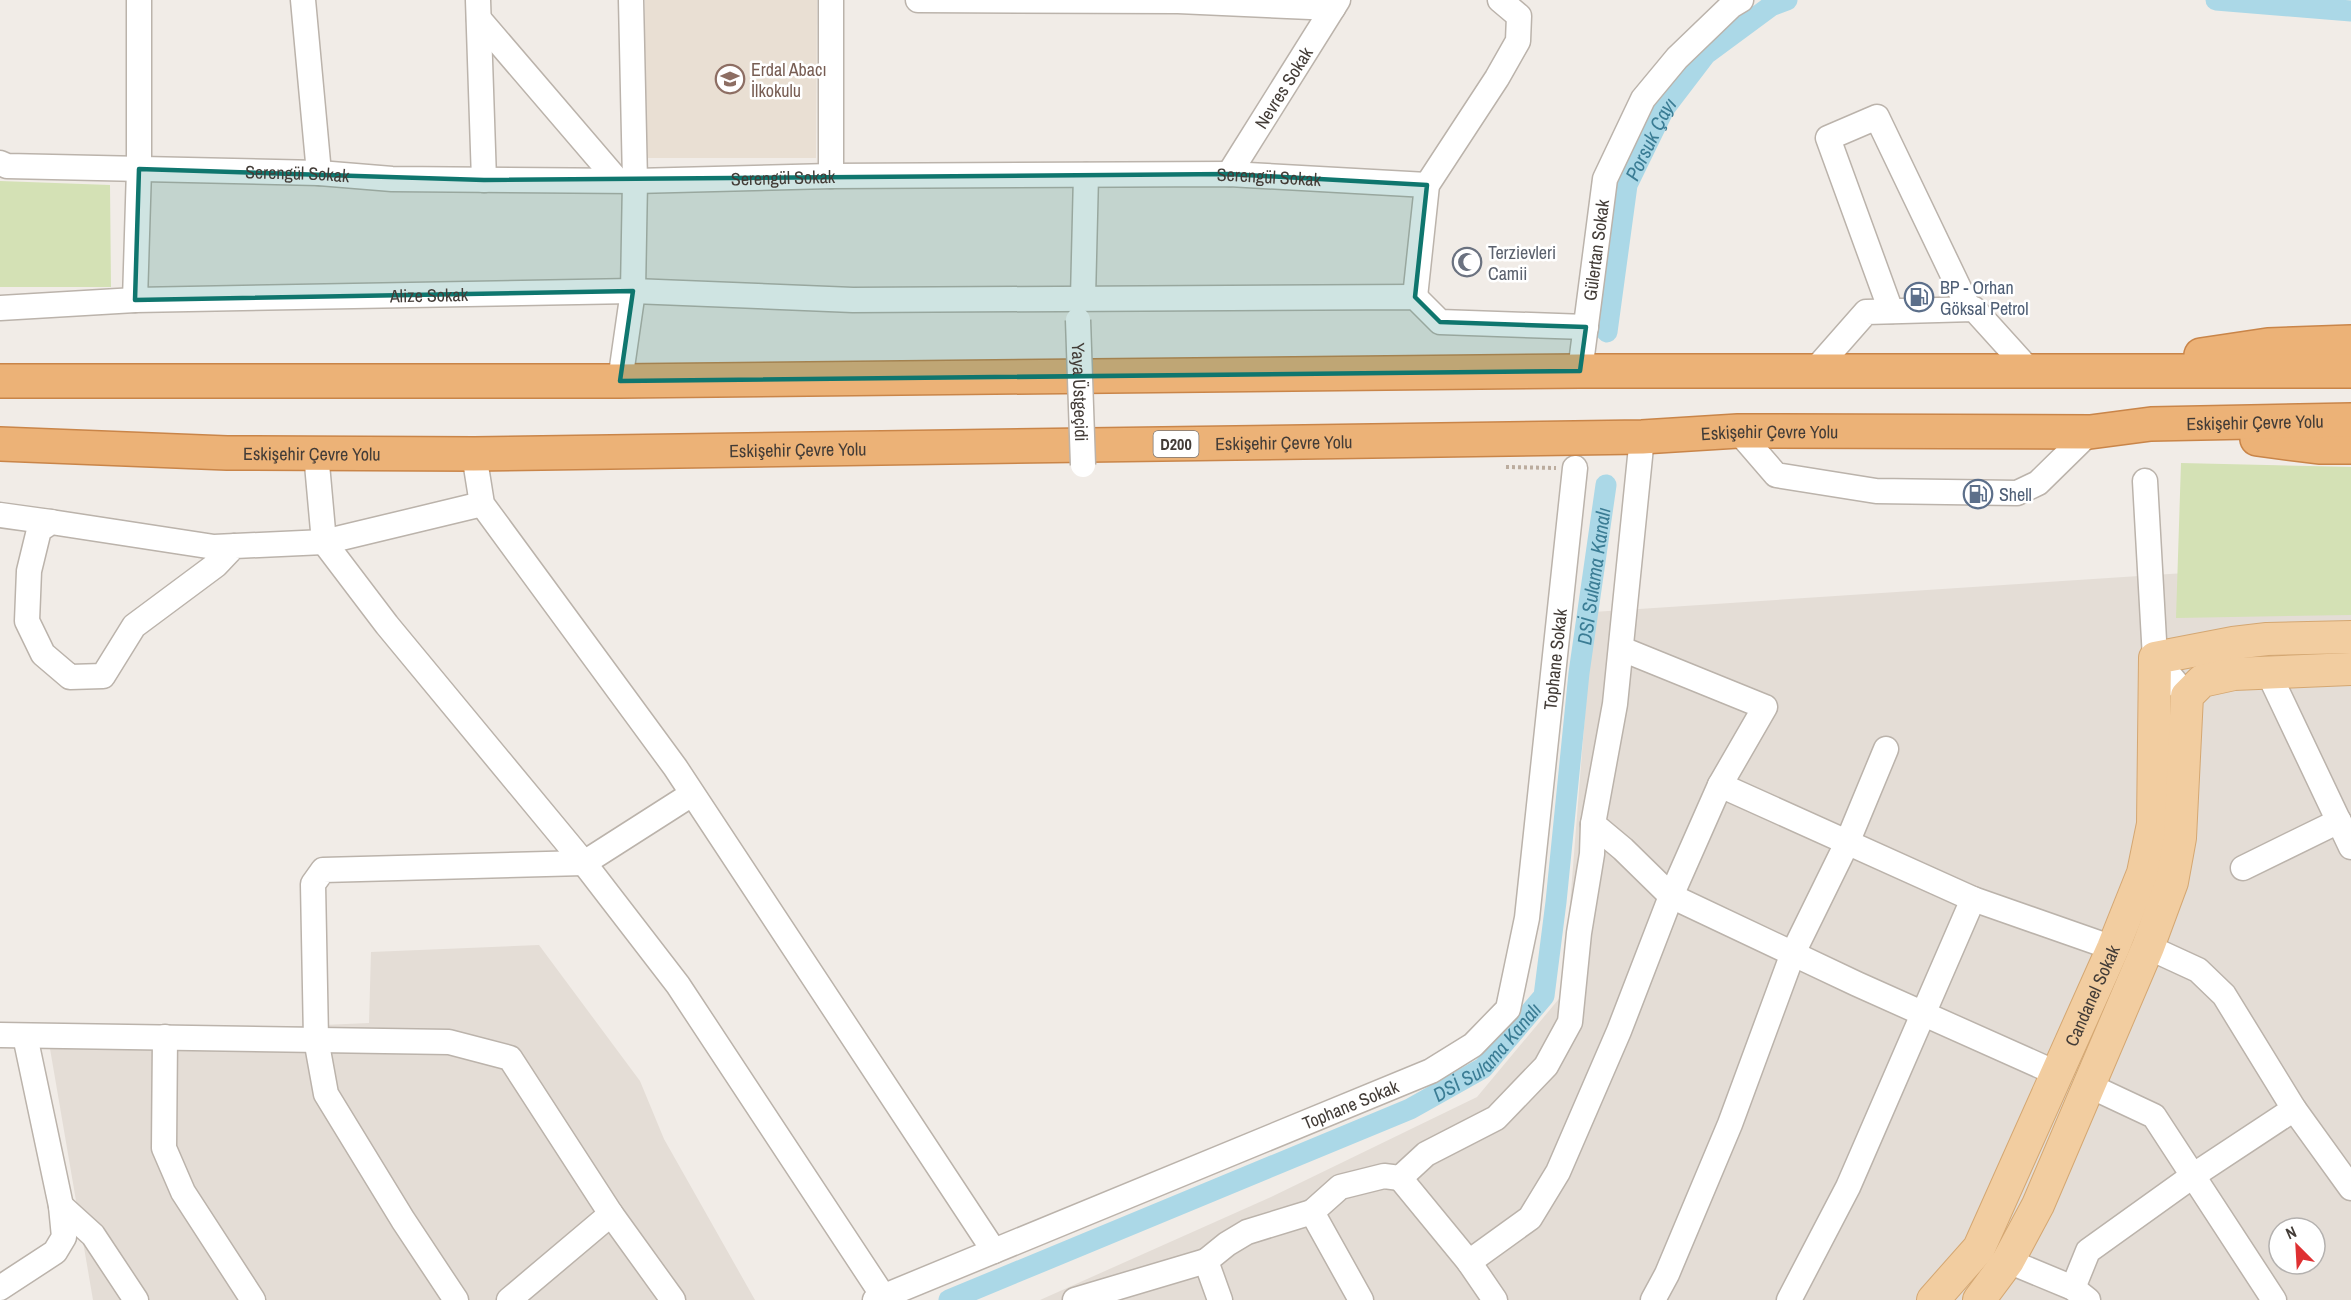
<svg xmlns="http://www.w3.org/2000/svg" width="2351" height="1300" font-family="'Archivo Narrow',sans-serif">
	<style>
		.residential { fill: #e4ddd6; fill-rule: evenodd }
		.education { fill: #e9dfd3 }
		.green { fill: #d4e1b5 }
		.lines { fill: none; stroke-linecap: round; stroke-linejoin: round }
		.canal { stroke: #abd8e7; stroke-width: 21 }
		.minor-casing { stroke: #bbb3ab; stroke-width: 27 }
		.major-casing { stroke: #d4a772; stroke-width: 34 }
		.highway-casing { stroke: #c98549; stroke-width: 36 }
		.path { stroke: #bbac9e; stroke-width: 4; stroke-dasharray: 3 3; stroke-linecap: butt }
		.minor { stroke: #fff; stroke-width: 24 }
		.major { stroke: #f2cda0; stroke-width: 32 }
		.highway { stroke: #ecb277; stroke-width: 33 }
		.minor-bridge-casing { stroke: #bbb3ab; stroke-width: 27; stroke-linecap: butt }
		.minor-bridge { stroke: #fff; stroke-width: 24 }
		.marked { fill: #0f766e; fill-opacity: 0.2; stroke: #0f766e; stroke-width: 4.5; stroke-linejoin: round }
		.labels { text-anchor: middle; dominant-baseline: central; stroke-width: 5; stroke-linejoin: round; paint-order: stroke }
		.shield { fill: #fff; stroke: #7b7673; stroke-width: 1.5 }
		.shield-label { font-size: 16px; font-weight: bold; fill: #433c37 }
		.education-label { font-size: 18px; fill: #785e54; stroke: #fff; text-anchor: start }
		.street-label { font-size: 18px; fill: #433c37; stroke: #fff }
		.worship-label { font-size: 18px; fill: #5b616d; stroke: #fff; text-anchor: start }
		.service-label { font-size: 18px; fill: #4e5e75; stroke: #fff; text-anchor: start }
		.water-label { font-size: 20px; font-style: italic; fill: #3a7c94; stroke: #fff }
	</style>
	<rect width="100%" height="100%" fill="#f1ece7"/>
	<path class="residential" d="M2351,562v738h-1311l231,-103 206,-100 86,-103 30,-382zM2279,1228h36v36h-36z
		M539,945l101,136 24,58 91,161h-662l-45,-263 321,-14 2,-71z"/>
	<path class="education" d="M645,0h172l-1,158h-172z"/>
	<path class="green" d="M0,181l110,4 1,102h-111z
		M2181,463l170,4v148l-175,3z"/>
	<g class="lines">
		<g class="canal">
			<path d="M2216,0l135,11"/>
			<path id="s1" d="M1607,332l20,-147 37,-76 42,-55 65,-48 16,-6"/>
			<path id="s2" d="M949,1300l461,-191 73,-41 61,-72 12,-94 23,-229 27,-188"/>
		</g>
		<g class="minor-casing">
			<g id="minor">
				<path id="s3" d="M139,0v169l-4,131 498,-9 220,9 562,-3 25,25 146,5"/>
				<path d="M303,0l16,173"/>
				<path d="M478,0l6,180"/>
				<path d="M918,0l260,1 155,7"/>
				<path d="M479,19l138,161"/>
				<path id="s4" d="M0,163l7,3 312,7 73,6 243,2 196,-5 398,-2 198,11"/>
				<path id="s5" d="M1229,174l109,-174"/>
				<path d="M831,176v-176"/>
				<path d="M1415,297l12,-112 70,-107 21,-37 1,-25 -19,-16"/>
				<path d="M1083,298l3,-123"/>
				<path d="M0,308l135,-8"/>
				<path d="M1891,311l-63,-173 49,-21 92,192"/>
				<path d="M1815,370l51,-58 108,-3 57,63"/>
				<path id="s6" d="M1580,371l25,-192 38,-80 34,-41 54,-52 10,-6"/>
				<path d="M620,381l13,-90 2,-110 -4,-181"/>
				<path d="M1738,431l38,44 100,16 141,2 21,-10 52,-51"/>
				<path d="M1642,437l-27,267 -22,120 30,25 48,47 186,88 199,89"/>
				<path d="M316,453l8,89 63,83 197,238 94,122 205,311"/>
				<path d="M474,454l8,50 193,263 319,484"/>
				<path d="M2145,481l10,177 32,38"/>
				<path d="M0,515l51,7"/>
				<path d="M234,546l-18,19 -82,61 -31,50 -33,1 -27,-23 -16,-33 2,-50 10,-41 12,-8 163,25 110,-5 158,-38"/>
				<path d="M2268,672l83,175"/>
				<path d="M1720,785l253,114 -125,288 -59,113"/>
				<path d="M2243,868l96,-47"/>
				<path d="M1973,899l140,49"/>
				<path d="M2148,947l50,23 26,25 70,114 57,79"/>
				<path d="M0,1035l449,7 61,16 101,156 62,86"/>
				<path d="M165,1037l-1,111 19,44 70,108"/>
				<path d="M2090,1086l64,30 120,184"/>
				<path d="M1400,1178l69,84 26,38"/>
				<path d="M61,1206l32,29 43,65"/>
				<path d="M1312,1212l28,-25 44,-11 16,2 26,-24 70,-36 50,-52 24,-44 9,-89 13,-79 1,-30"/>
				<path d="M2008,1261l65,27 15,12"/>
				<path d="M1469,1262l61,-44 28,-46 61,-141 52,-135 49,-111 45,-78 -143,-58"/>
				<path d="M0,1288l55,-36 9,-15 -3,-31 -36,-170"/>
				<path d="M2073,1288l15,-37 106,-76 100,-66"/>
				<path d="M456,1300l-53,-80 -77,-126 -10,-55 -3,-155 10,-14 261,-7 108,-69"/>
				<path d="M509,1300l102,-86"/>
				<path id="s7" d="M875,1300l556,-229 42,-26 35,-36 19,-91 48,-450"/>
				<path d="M1075,1300l131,-39"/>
				<path d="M1220,1300l-14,-39 21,-17 20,-12 65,-20 49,88"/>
				<path d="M1653,1300l14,-26 63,-150 63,-171 54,-110 39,-94"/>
			</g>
		</g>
		<g class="major-casing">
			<g id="major">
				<path id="s8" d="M1933,1300l46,-52 134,-300 30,-75 10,-49 2,-166 78,-15 34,-4 84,-2"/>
				<path d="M1979,1300l29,-39 30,-56 110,-258 24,-65 8,-44 7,-142 15,-15 32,-7 117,-5"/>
			</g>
		</g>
		<g class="highway-casing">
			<g id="highway">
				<path d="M2201,355l67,-10 83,-3"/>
				<path d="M0,381h620l960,-10h771"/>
				<path d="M2257,439l62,8h32"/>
				<path id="s9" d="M0,444l227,9 247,1 1168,-17 96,-6 352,1 61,-8 200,-4"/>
			</g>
		</g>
		<path class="path" d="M1506,467l50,1"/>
		<use href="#minor" class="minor"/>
		<use href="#major" class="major"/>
		<use href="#highway" class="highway"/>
		<g class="minor-bridge-casing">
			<g id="minor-bridge">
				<path id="s10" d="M1078,320l5,145"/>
			</g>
		</g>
		<use href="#minor-bridge" class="minor-bridge"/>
	</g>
	<path class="marked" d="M139,169l345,11 745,-6 198,11 -12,112 25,25 146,5 -6,44 -960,10 13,-90 -498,9z"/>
	<defs>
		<g id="school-ring" transform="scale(1.5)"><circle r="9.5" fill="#fff" stroke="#8d6e63" stroke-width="1.5"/><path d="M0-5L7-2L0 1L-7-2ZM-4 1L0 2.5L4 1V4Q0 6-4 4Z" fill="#8d6e63"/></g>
		<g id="mosque-ring" transform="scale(1.5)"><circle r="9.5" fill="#fff" stroke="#6b7280" stroke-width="1.5"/><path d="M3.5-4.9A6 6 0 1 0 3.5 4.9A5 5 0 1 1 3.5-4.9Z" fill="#6b7280"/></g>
		<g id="fuel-ring" transform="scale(1.5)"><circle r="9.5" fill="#fff" stroke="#5c6f8a" stroke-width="1.5"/><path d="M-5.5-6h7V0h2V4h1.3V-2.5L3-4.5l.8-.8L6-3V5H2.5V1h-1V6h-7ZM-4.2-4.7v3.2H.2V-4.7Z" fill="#5c6f8a"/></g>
	</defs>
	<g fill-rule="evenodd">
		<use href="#school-ring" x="730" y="79"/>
		<use href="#mosque-ring" x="1467" y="262"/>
		<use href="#fuel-ring" x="1919" y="297"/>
		<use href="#fuel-ring" x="1978" y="494"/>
	</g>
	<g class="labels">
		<rect class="shield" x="1153.5" y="431" width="45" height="26" rx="4.5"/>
		<g class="shield-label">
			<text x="1176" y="444">D200</text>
		</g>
		<g class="education-label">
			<text x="751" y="69">Erdal Abacı<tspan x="751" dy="21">İlkokulu</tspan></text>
		</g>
		<g class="street-label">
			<text stroke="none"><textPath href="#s5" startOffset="102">Nevres Sokak</textPath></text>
			<text stroke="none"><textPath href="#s4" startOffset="298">Serengül Sokak</textPath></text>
			<text stroke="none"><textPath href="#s4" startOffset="784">Serengül Sokak</textPath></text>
			<text stroke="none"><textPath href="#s4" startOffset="1270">Serengül Sokak</textPath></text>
			<text stroke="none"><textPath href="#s6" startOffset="122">Gülertan Sokak</textPath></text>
			<text stroke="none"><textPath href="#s3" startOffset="594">Alize Sokak</textPath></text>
			<text stroke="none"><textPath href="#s10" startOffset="72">Yaya Üstgeçidi</textPath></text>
			<text stroke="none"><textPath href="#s9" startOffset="2256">Eskişehir Çevre Yolu</textPath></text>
			<text stroke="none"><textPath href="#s9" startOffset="1770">Eskişehir Çevre Yolu</textPath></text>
			<text stroke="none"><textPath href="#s9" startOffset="1284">Eskişehir Çevre Yolu</textPath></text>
			<text stroke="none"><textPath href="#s9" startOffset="798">Eskişehir Çevre Yolu</textPath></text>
			<text stroke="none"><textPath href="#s9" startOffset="312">Eskişehir Çevre Yolu</textPath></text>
			<text stroke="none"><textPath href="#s7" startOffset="1054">Tophane Sokak</textPath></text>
			<text stroke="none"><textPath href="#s8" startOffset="346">Candanel Sokak</textPath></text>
			<text stroke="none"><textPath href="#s7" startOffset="514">Tophane Sokak</textPath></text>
		</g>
		<g class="worship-label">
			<text x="1488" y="252">Terzievleri<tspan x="1488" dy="21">Camii</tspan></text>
		</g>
		<g class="service-label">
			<text x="1940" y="287">BP - Orhan<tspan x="1940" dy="21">Göksal Petrol</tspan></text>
			<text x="1999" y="494">Shell</text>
		</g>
		<g class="water-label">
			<text stroke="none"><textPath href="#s1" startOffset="200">Porsuk Çayı</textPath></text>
			<text stroke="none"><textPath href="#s2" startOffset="1100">DSİ Sulama Kanalı</textPath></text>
			<text stroke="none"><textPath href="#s2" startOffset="596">DSİ Sulama Kanalı</textPath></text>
		</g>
	</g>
	<g transform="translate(2297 1246) rotate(336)"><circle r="28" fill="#ffffff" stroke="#b4b1af" stroke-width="1.5"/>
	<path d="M0-4.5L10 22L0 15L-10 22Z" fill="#df3032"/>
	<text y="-9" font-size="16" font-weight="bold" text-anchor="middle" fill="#433c37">N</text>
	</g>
</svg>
